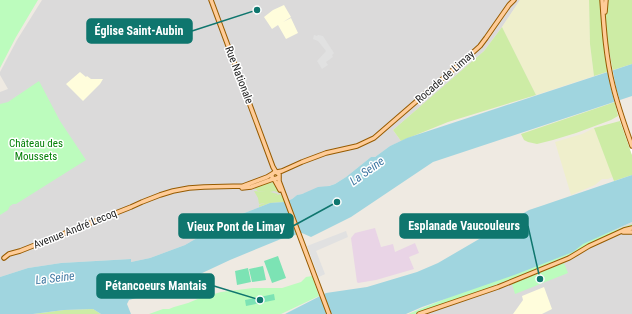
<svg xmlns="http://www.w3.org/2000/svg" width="632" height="314" font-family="'Roboto Condensed',sans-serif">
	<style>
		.residential { fill: #dbdada }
		.industrial { fill: #e9d4e6 }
		.education { fill: #fffddc }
		.farmland { fill: #efefcc }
		.grass { fill: #cdeca5 }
		.park { fill: #bcfcbd }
		.pitch { fill: #7ce3b4 }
		.parking { fill: #e1e1e1 }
		.water { fill: #a0d5df }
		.pier { fill: #fff }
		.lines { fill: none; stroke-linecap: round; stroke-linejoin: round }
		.major-casing { stroke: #975b00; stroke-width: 5.5 }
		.major { stroke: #ffcc98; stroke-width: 3.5 }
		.labels { text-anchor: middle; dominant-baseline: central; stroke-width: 3; stroke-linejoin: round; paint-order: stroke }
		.street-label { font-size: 11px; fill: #1d1d1d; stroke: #fff }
		.park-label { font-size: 11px; fill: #058108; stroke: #fff }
		.water-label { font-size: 12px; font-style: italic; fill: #4078a2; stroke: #fff }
		.leader { fill: none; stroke: #0f766e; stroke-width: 1.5 }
		.callout-dot { fill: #0f766e; stroke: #fff; stroke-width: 1.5 }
		.callout { fill: #0f766e; stroke: #0f766e; stroke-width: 1.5 }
		.callout-label { font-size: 12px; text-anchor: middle; font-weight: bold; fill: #fff }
	</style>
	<rect width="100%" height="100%" fill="#efeae2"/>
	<path class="residential" d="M42,0h478l-18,27 -18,24 -91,79 8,11 -11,5 -15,11h-4l-25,20 -11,7 -33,10 -5,1 -5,4 -8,3 -14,1 -31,12 -30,16 -24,14 -35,13 -19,4 -1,-3 -69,4 -33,5 -28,9v-185l8,-3 -8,-14v-3l17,-32z
		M632,222v92h-222l173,-70z"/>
	<path class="industrial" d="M375,228l6,19 12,-3 2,8 20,-9 4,10 -10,4 5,12 -38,11 -18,3 -1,-1 -6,-44 4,-5z"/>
	<path class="education" d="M284,5l7,12 -8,5 8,-4 7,15 -12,6 -8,-14 -6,4 -8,-12 9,-7z
		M80,72l6,5 1,-1 4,3h12l-3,5 -17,17 -17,-17z
		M544,287l8,22 -10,5h-29l10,-14 -1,-4z"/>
	<path class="farmland" d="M520,0h69l1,44 4,32 -58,19 -34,-68z
		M594,128l19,49 -5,2h-6l-7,6 -24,10 -16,-53 27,-8z"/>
	<path class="grass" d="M589,0h43v64l-38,12 -4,-32z
		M502,27l34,68 -88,27 -47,19 -8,-11 91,-79z
		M615,102l3,14 -7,4 -35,13 -23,7 -16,4 -9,-2 -4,-2 -3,-6z
		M620,121l12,33v21l-18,6 -20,-53z
		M269,182l5,1 6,9 -1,1 -5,-2 -4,1 8,2 -1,1 -7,3 10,-4 1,1 4,7 -15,1 -11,4v-2l6,-2 -6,1 -1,-6 -4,-7 12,1 -8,-1 -4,-3z
		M93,309l8,5h-68l31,-4z"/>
	<path class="park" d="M0,0h38l-22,37 -16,31z
		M39,81l21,40 26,39 -70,44h-3l-3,2 -2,4 -8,5v-111l8,-2z
		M632,224v3l-98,43 -57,22 -62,22h-7l188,-77z
		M564,263l4,10 -53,21 -3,-10z
		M312,276l7,20 -38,18h-132l14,-5h6l5,-2 14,-4 12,-5 21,-6 32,-4h29l19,-6 5,-5z"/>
	<path class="pitch" d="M278,256l8,22 -14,5 -8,-22z
		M263,266l3,14 -14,2 -3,-13z
		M248,268l3,14 -14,3 -2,-14z
		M274,294l1,6 -29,6 -1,-6z"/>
	<path class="parking" d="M314,35l3,1 1,-1 5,1 11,17 -2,2 1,2 -7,5 2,3 -6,4 -5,-8 9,-10 -8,-10 -5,-2z
		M346,231l2,6 -32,14 9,23 -6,3 -12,-31z"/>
	<path class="water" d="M632,64v32l-199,66 -82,55 -40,20 -9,-4 -21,6 -51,21 -62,29 -39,11 -2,4 4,10h-30l-8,-5 -29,1 -31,4h-33v-37l28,-9 33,-5 70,-4v3l19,-4 35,-13 24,-14 30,-16 31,-12 14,-1 8,-3 5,-4 5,-1 16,-7 11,-1 6,-2 11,-7 25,-20h4l15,-11 17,-8z
		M632,175v47l-49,22 -10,8 -56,22 -95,33 -16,7h-121l41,-21 41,-6 50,-15 21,-9 91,-53 15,-5z"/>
	<path class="pier" d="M609,50l7,38 16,51v16l-13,-37 -8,-29 -7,-38z"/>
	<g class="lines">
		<g class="major-casing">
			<path id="major" d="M211,0l62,167 3,5
				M602,0c2,29 4,58 11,86 5,21 12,40 19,60
				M605,12l1,-12
				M277,172l5,-1 20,-9 24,-9 31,-7 17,-8 96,-83 10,-9 6,-8 23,-33 5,-5
				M279,177l-2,1 -3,1 -2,-2v-3l3,-2 4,2v7l50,133
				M274,179l6,11
				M242,188l9,-1 22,-8
				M623,232h9
				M4,258l5,-4 11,-3 58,-23 53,-21 11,-5 18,-7 13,-4 16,-3 15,-1 39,-1 24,-9 5,-3
				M419,314l79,-27 71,-29 20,-12 35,-16 8,-2"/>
		</g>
		<use href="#major" class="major"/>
	</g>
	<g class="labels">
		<g class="street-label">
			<text transform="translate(239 75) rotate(69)">Rue Nationale</text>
			<text transform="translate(445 77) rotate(-41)">Rocade de Limay</text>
			<text transform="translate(75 229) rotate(-22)">Avenue André Lecoq</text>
		</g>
		<g class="park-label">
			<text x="36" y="143">Château des<tspan x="36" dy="13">Moussets</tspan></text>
		</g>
		<g class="water-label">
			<text transform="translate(367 171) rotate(-36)">La Seine</text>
			<text transform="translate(55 278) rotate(-7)">La Seine</text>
		</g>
	</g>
	<path class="leader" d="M257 10L192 31M540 279L528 226M337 202L293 226M260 300L214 286"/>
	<g class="callout-dot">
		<circle cx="257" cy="10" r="4"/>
		<circle cx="540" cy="279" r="4"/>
		<circle cx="337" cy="202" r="4"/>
		<circle cx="260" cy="300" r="4"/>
	</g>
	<g class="callout">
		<rect x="87" y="19" width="105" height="24" rx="4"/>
		<rect x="400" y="214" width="128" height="24" rx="4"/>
		<rect x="179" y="214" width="114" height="24" rx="4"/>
		<rect x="97" y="274" width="117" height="24" rx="4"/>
	</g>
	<g class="callout-label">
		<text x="139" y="35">Église Saint-Aubin</text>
		<text x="464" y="230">Esplanade Vaucouleurs</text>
		<text x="236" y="231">Vieux Pont de Limay</text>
		<text x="156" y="290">Pétancoeurs Mantais</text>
	</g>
</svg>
